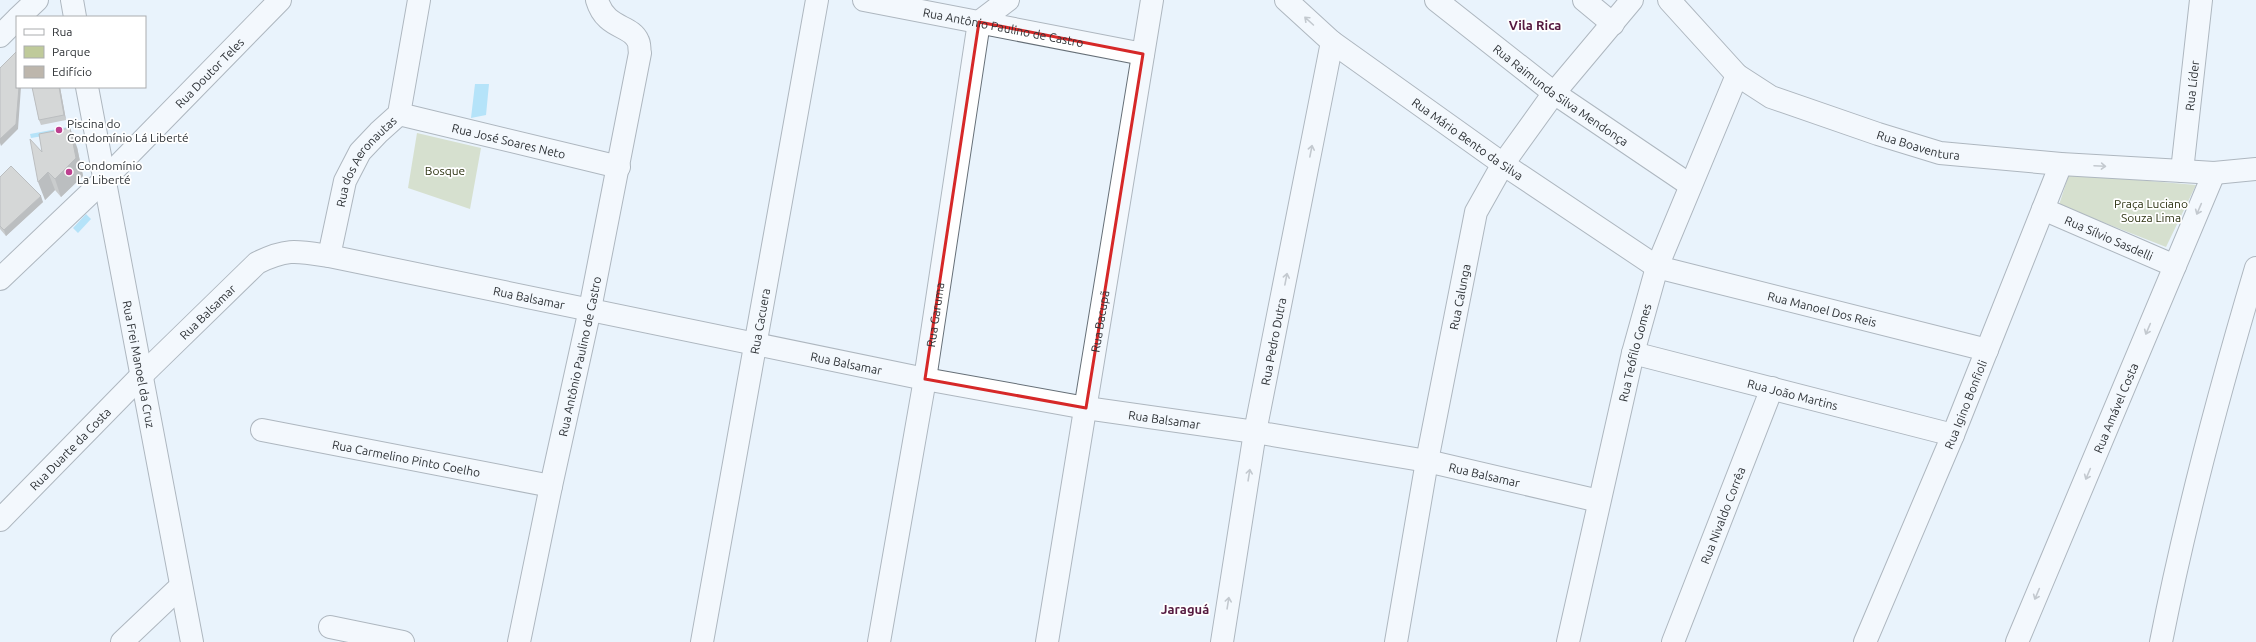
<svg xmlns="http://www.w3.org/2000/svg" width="2256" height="642" font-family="Ubuntu,sans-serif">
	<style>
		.green { fill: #bfca9a }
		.water { fill: #76d0f5 }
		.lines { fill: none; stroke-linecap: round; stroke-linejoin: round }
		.minor-casing { stroke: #666f77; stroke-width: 24 }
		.minor { stroke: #fff; stroke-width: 22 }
		.wall { fill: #a39d94 }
		.shaded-wall { fill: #847f78 }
		.building { fill: #bdb6ac; stroke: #847f78 }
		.oneway { stroke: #96989a }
		.marked { fill: none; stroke: #d62828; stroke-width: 3; stroke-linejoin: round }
		.poi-dot { fill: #bd4090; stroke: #fff; stroke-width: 1.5 }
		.labels { text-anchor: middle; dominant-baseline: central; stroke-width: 3.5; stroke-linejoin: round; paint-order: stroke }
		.street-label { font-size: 12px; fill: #2e3236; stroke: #fff }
		.poi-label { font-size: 12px; fill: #2e3236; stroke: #fff; text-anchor: start }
		.park-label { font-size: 12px; fill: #2c3211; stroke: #fff }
		.neighbourhood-label { font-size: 13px; font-weight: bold; fill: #551a40; stroke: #fff }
	</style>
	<rect width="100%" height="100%" fill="#e9f3fc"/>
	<path class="green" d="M417,133l64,15 -11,61 -62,-21z
		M2069,174l127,11 -30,62 -107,-42z"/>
	<path class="water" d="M475,84h14l-3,31 -15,3z
		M68,127l1,8 -14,-1 -24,4 -1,-4z
		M86,214l5,5 -13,14 -5,-5z"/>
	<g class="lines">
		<g class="minor-casing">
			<g id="minor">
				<path d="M72,0l3,17"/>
				<path id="s1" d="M864,0l279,54"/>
				<path id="s2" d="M1286,0l46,42 171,122 154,103 330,83"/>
				<path id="s3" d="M1436,0l118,93 136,92"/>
				<path d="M1584,0l29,24"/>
				<path id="s4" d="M1669,0l68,75 34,22 107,37 62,19 121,11 121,7 32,2 42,-4"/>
				<path d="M19,17l18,-17"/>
				<path d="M0,36l17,-17"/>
				<path id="s5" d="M87,87l105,555"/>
				<path id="s6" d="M399,114l220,53"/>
				<path id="s7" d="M2182,171l19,-171"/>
				<path id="s8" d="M2043,209l132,57"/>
				<path id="s9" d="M329,256l16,-75 15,-29 19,-20 20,-18 20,-114"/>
				<path id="s10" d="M0,279l104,-99 176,-180"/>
				<path id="s11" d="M1633,353l320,82"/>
				<path id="s12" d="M262,430l289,56"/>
				<path id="s13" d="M0,520l140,-143 117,-114c30,-15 40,-12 72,-7l596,123 161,29 169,24 172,29 172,40"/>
				<path d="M330,627l73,15"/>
				<path d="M122,642l59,-56"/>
				<path id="s14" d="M519,642l32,-156 39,-177 50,-256c-1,-3 0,-9 -2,-12 -7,-17 -32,-11 -41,-41"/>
				<path id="s15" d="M702,642l115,-642"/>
				<path id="s16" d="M879,642l46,-263 54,-357 29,-22"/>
				<path id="s17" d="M1047,642l105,-642"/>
				<path id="s18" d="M1222,642l33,-210 77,-390"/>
				<path id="s19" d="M1396,642l31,-181 49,-249 27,-48 51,-71 78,-93"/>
				<path id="s20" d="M1568,642l65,-289 24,-86 80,-192"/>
				<path id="s21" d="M1673,642l99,-254"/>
				<path id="s22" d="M1865,642l88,-207 108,-271"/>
				<path id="s23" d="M2017,642l197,-469"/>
				<path d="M2161,642c25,-127 58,-250 95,-374"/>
			</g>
		</g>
		<use href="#minor" class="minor"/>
	</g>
	<path class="wall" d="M32,87h28l6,33 -25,5 -2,-5z
		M77,147l6,29 -22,21 -6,-7 -10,10 -3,-48z
		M0,177l43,25 -37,34 -6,-7z"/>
	<path class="shaded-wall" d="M19,87h2l-3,42 -17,17 -1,-3v-4z
		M59,87h1l6,33 -2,-5z
		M70,128l7,19 6,29 -22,21 -6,-18z
		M48,172l7,18 -10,10 -7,-18z
		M41,196l2,6 -37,34 -2,-6z"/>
	<path class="building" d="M17,51v36h2l-3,37 -16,15v-71z
		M32,87h27l5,28 -25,5z
		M70,128l6,30 -21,21 -7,-7 -10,10 -8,-43 12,13 -3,-18z
		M11,166l30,30 -37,34 -4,-4v-49z"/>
	<defs><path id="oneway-shaft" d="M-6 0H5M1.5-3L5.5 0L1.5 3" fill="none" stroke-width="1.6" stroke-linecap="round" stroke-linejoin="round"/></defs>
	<g class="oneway">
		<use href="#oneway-shaft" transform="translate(1309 21) rotate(-138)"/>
		<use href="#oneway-shaft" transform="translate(1311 151) rotate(-79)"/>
		<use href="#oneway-shaft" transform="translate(2100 166) rotate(3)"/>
		<use href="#oneway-shaft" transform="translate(2199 209) rotate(113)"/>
		<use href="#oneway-shaft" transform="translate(1286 279) rotate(-79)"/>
		<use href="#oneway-shaft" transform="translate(2148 329) rotate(113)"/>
		<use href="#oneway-shaft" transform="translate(2088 474) rotate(113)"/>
		<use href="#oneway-shaft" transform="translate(1249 475) rotate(-81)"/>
		<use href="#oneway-shaft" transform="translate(2037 594) rotate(113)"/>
		<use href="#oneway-shaft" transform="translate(1228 603) rotate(-81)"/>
	</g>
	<path d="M0 0H2256V642H0ZM979,22l164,32 -57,354 -161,-29z" fill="#e9f3fc" fill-opacity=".55" fill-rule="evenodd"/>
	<path class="marked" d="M979,22l164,32 -57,354 -161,-29z"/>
	<g class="poi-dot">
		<circle cx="59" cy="130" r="4"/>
		<circle cx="69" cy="172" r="4"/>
	</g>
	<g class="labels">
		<g class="street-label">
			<text stroke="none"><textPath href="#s1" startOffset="142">Rua Antônio Paulino de Castro</textPath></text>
			<text stroke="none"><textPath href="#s10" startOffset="294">Rua Doutor Teles</textPath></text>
			<text stroke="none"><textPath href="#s7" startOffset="86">Rua Líder</textPath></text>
			<text stroke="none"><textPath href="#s3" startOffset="157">Rua Raimunda Silva Mendonça</textPath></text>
			<text stroke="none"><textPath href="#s2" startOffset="229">Rua Mário Bento da Silva</textPath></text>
			<text stroke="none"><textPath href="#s6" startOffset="113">Rua José Soares Neto</textPath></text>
			<text stroke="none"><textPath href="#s4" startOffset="297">Rua Boaventura</textPath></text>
			<text stroke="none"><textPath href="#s9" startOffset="104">Rua dos Aeronautas</textPath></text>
			<text stroke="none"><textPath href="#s8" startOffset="72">Rua Sílvio Sasdelli</textPath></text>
			<text stroke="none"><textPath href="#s13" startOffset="642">Rua Balsamar</textPath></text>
			<text stroke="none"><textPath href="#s19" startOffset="351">Rua Calunga</textPath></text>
			<text stroke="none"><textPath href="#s2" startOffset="628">Rua Manoel Dos Reis</textPath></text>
			<text stroke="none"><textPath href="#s13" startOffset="294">Rua Balsamar</textPath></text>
			<text stroke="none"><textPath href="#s16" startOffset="332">Rua Garuma</textPath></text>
			<text stroke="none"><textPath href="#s15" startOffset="326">Rua Cacuera</textPath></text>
			<text stroke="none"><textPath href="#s17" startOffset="325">Rua Bacupã</textPath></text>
			<text stroke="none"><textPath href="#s18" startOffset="305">Rua Pedro Dutra</textPath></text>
			<text stroke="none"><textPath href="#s20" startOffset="297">Rua Teófilo Gomes</textPath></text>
			<text stroke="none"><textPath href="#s14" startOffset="292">Rua Antônio Paulino de Castro</textPath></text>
			<text stroke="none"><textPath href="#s13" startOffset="966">Rua Balsamar</textPath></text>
			<text stroke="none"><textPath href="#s5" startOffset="282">Rua Frei Manoel da Cruz</textPath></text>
			<text stroke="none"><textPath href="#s11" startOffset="165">Rua João Martins</textPath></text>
			<text stroke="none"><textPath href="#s22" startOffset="258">Rua Igino Bonfioli</textPath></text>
			<text stroke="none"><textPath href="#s23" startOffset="254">Rua Amável Costa</textPath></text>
			<text stroke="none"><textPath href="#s13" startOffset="1289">Rua Balsamar</textPath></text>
			<text stroke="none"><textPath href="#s13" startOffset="100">Rua Duarte da Costa</textPath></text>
			<text stroke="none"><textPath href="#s12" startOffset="147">Rua Carmelino Pinto Coelho</textPath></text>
			<text stroke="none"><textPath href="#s13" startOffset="1614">Rua Balsamar</textPath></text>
			<text stroke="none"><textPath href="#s21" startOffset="136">Rua Nivaldo Corrêa</textPath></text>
		</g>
		<g class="poi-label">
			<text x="67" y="123">Piscina do<tspan x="67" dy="14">Condomínio Lá Liberté</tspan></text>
			<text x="77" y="165">Condomínio<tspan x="77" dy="14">La Liberté</tspan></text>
		</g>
		<g class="park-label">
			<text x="445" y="170">Bosque</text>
			<text x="2151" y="203">Praça Luciano<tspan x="2151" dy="14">Souza Lima</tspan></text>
		</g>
		<g class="neighbourhood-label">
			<text x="1535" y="25">Vila Rica</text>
			<text x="1185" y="609">Jaraguá</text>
		</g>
	</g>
	<rect x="16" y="16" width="130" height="72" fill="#ffffff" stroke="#abadaf"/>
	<rect x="24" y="29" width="20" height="6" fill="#ffffff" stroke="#abadaf"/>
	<text x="52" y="36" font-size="12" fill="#2e3236">Rua</text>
	<rect x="24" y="46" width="20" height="12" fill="#bfca9a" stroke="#abadaf"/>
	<text x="52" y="56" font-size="12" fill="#2e3236">Parque</text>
	<rect x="24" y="66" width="20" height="12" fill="#bdb6ac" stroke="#abadaf"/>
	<text x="52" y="76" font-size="12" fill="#2e3236">Edifício</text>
</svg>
